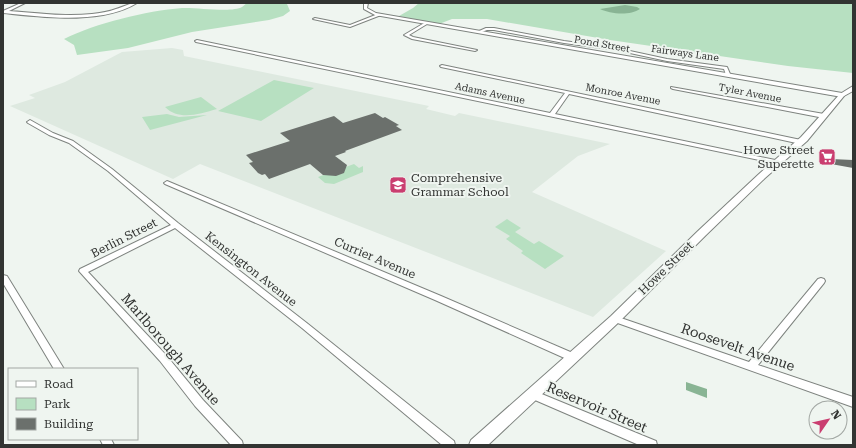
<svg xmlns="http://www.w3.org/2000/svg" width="856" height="448" font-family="'Roboto Serif',serif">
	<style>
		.built { fill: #dee9e0 }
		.green { fill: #b7e0c1 }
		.water { fill: #89b494 }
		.building { fill: #6b706c }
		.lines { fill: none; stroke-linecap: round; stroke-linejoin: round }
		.minor-casing { stroke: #7e837f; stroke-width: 2 }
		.tertiary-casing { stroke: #7e837f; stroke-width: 2 }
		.secondary-casing { stroke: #7e837f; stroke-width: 2 }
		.minor { fill: #fff; fill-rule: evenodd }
		.tertiary { fill: #fff; fill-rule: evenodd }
		.secondary { fill: #fff; fill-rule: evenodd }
		.labels { text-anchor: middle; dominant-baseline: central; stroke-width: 4; stroke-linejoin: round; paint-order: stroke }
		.far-street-label { font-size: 10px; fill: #323432; stroke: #eff5f0 }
		.poi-label { font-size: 12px; fill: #323432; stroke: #eff5f0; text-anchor: end }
		.street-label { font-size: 12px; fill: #323432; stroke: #eff5f0 }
		.near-street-label { font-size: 14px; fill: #323432; stroke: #eff5f0 }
	</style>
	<rect width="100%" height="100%" fill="#eff5f0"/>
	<path class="built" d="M172,48l11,2 1,6 245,50 -3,3 29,7 4,-3 151,31 -32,12 -46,36 134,59 -73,66 -393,-153 -27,15 -163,-73 25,-8 -6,-3 36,-13 57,-30z"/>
	<path class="green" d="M247,3l40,1 3,7 -7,5 -14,4 -77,12 -64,16 -51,7 -3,-10 -10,-6c32,-16 82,-28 118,-31 13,-1 50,5 60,-1 2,-1 3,-3 5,-4z
		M419,3h434v70l-65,-7 -178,-26 -123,-21h-35l-13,5 -40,-8 14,-8z
		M274,80l40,8 -53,33 -43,-10z
		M201,97l16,12c-18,5 -38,12 -52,-2z
		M167,114l12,3 28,-2 -57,15 -8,-13z
		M354,164l5,4 4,-2v6l-29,12 -9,-1 -7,-6z
		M507,219l14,9 -6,4 19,12 5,-3 25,15 -19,13 -24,-16 2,-2 -17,-12 4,-3 -15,-9z"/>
	<path class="water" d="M625,5l12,2 3,2c-10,7 -30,5 -40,0z
		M686,382l21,7v9l-21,-8z"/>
	<path class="building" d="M375,113l8,5 2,-1 14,8 -3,1 6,4 -57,21 1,1 -11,4 12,9 -3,8 -8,3 -13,-1 -13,-11 -41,15 -4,-5 -3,1 -4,-2 -9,-10 4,-1 -7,-7 44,-14 -10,-8 54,-17 9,7z
		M831,159l22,1v8l-22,-4z"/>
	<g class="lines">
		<g class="minor-casing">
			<path id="minor" d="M21,3h4l-16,8c28,2 55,6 83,3 8,-1 16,-2 24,-5 7,-2 14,-6 21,-6 -36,22 -94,14 -134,10v-2z
				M378,14l3,1 -31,12 -37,-8 2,-1 35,7z
				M426,22l1,2 -18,11 4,2 64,13 -2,1 -63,-12 -8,-4z
				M486,28h8l70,13 52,7 51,11 60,8 3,7 -4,1 -2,-6 -57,-8 -51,-11 -52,-7 -70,-13h-7l-8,3 -2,-1z
				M197,40l353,73 15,-20 -124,-26 -1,-1 2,-1 359,75 3,2 -3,2 -232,-50 -14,20 225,47v2l-2,1 -582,-122 -1,-1z
				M671,87l153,27 3,2 -3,2 -151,-29 -2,-1z
				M30,120l23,13 20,8 39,28 66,54 130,101 146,117 1,4h-13l-140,-117 -127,-100 -87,44 78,83 37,45 39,41 1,4h-12l-36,-39 -35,-45 -81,-90 1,-2 91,-44 -63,-54 -39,-28 -20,-8 -21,-12 -1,-1z
				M167,181l274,115 134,58 2,3 -2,3 -3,1 -3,-1 -134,-60 -270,-116 -1,-1z
				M3,275l4,1 57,93h-10l-51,-86z
				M821,278l3,1 1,2 -1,2 -66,82 95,32v10l-241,-86 -1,-2 1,-2 3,-1 134,46 69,-83z
				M532,390l124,51 1,4h-18l-111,-48 -1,-3 1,-3z
				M100,439h11l3,6h-11z"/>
		</g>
		<g class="tertiary-casing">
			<path id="tertiary" d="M364,3h4l-1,5 9,5 466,80 3,2 -3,2 -467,-82 -11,-6z"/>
		</g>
		<g class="secondary-casing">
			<path id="secondary" d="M853,86v5l-9,5 -37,45 -42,37 -59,57 -87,87 -131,123h-19l2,-5 140,-124 87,-85 61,-57 42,-37 39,-43z"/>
		</g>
		<use href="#minor" class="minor"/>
		<use href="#tertiary" class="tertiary"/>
		<use href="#secondary" class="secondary"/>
	</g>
	<defs>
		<g id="supermarket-square" transform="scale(0.9)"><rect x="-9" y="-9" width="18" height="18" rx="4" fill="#ca3e70" stroke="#eff5f0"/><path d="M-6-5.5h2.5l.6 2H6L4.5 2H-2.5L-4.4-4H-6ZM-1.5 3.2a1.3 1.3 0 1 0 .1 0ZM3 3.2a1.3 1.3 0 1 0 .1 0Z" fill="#fff"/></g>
		<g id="school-square" transform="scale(0.9)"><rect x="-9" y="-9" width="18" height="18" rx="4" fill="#ca3e70" stroke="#eff5f0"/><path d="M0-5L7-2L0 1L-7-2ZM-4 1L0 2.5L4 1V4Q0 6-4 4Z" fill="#fff"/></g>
	</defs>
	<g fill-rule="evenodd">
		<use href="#supermarket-square" x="827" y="157"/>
		<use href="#school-square" x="398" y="185"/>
	</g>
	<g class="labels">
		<g class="far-street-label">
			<text transform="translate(602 44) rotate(10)">Pond Street</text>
			<text transform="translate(685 53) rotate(8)">Fairways Lane</text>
			<text transform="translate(490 93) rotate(12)">Adams Avenue</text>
			<text transform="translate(750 93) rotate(11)">Tyler Avenue</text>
			<text transform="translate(623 94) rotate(11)">Monroe Avenue</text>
		</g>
		<g class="poi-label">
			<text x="814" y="150">Howe Street<tspan x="814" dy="14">Superette</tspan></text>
			<text x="411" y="178" text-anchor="start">Comprehensive<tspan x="411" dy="14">Grammar School</tspan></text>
		</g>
		<g class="street-label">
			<text transform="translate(124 238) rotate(-27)">Berlin Street</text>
			<text transform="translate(375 258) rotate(23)">Currier Avenue</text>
			<text transform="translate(666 268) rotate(-44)">Howe Street</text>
			<text transform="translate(251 269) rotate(38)">Kensington Avenue</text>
		</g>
		<g class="near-street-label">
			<text transform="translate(738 347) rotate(19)">Roosevelt Avenue</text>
			<text transform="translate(171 349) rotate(49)">Marlborough Avenue</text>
			<text transform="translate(597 407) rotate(23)">Reservoir Street</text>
		</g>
	</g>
	<rect width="856" height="448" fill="none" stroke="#323432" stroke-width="8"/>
	<rect x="8" y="368" width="130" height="72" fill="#eff5f0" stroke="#a3a8a4"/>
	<rect x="16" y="381" width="20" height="6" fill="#ffffff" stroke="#a3a8a4"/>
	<text x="44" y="388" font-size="12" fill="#323432">Road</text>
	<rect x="16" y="398" width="20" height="12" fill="#b7e0c1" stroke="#a3a8a4"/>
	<text x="44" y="408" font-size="12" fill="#323432">Park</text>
	<rect x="16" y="418" width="20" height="12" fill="#6b706c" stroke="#a3a8a4"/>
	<text x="44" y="428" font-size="12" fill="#323432">Building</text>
	<g transform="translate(828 420) rotate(56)"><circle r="19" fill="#eff5f0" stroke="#a3a8a4"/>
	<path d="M0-3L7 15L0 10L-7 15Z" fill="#ca3e70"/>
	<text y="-6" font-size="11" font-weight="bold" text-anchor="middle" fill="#323432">N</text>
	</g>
</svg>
